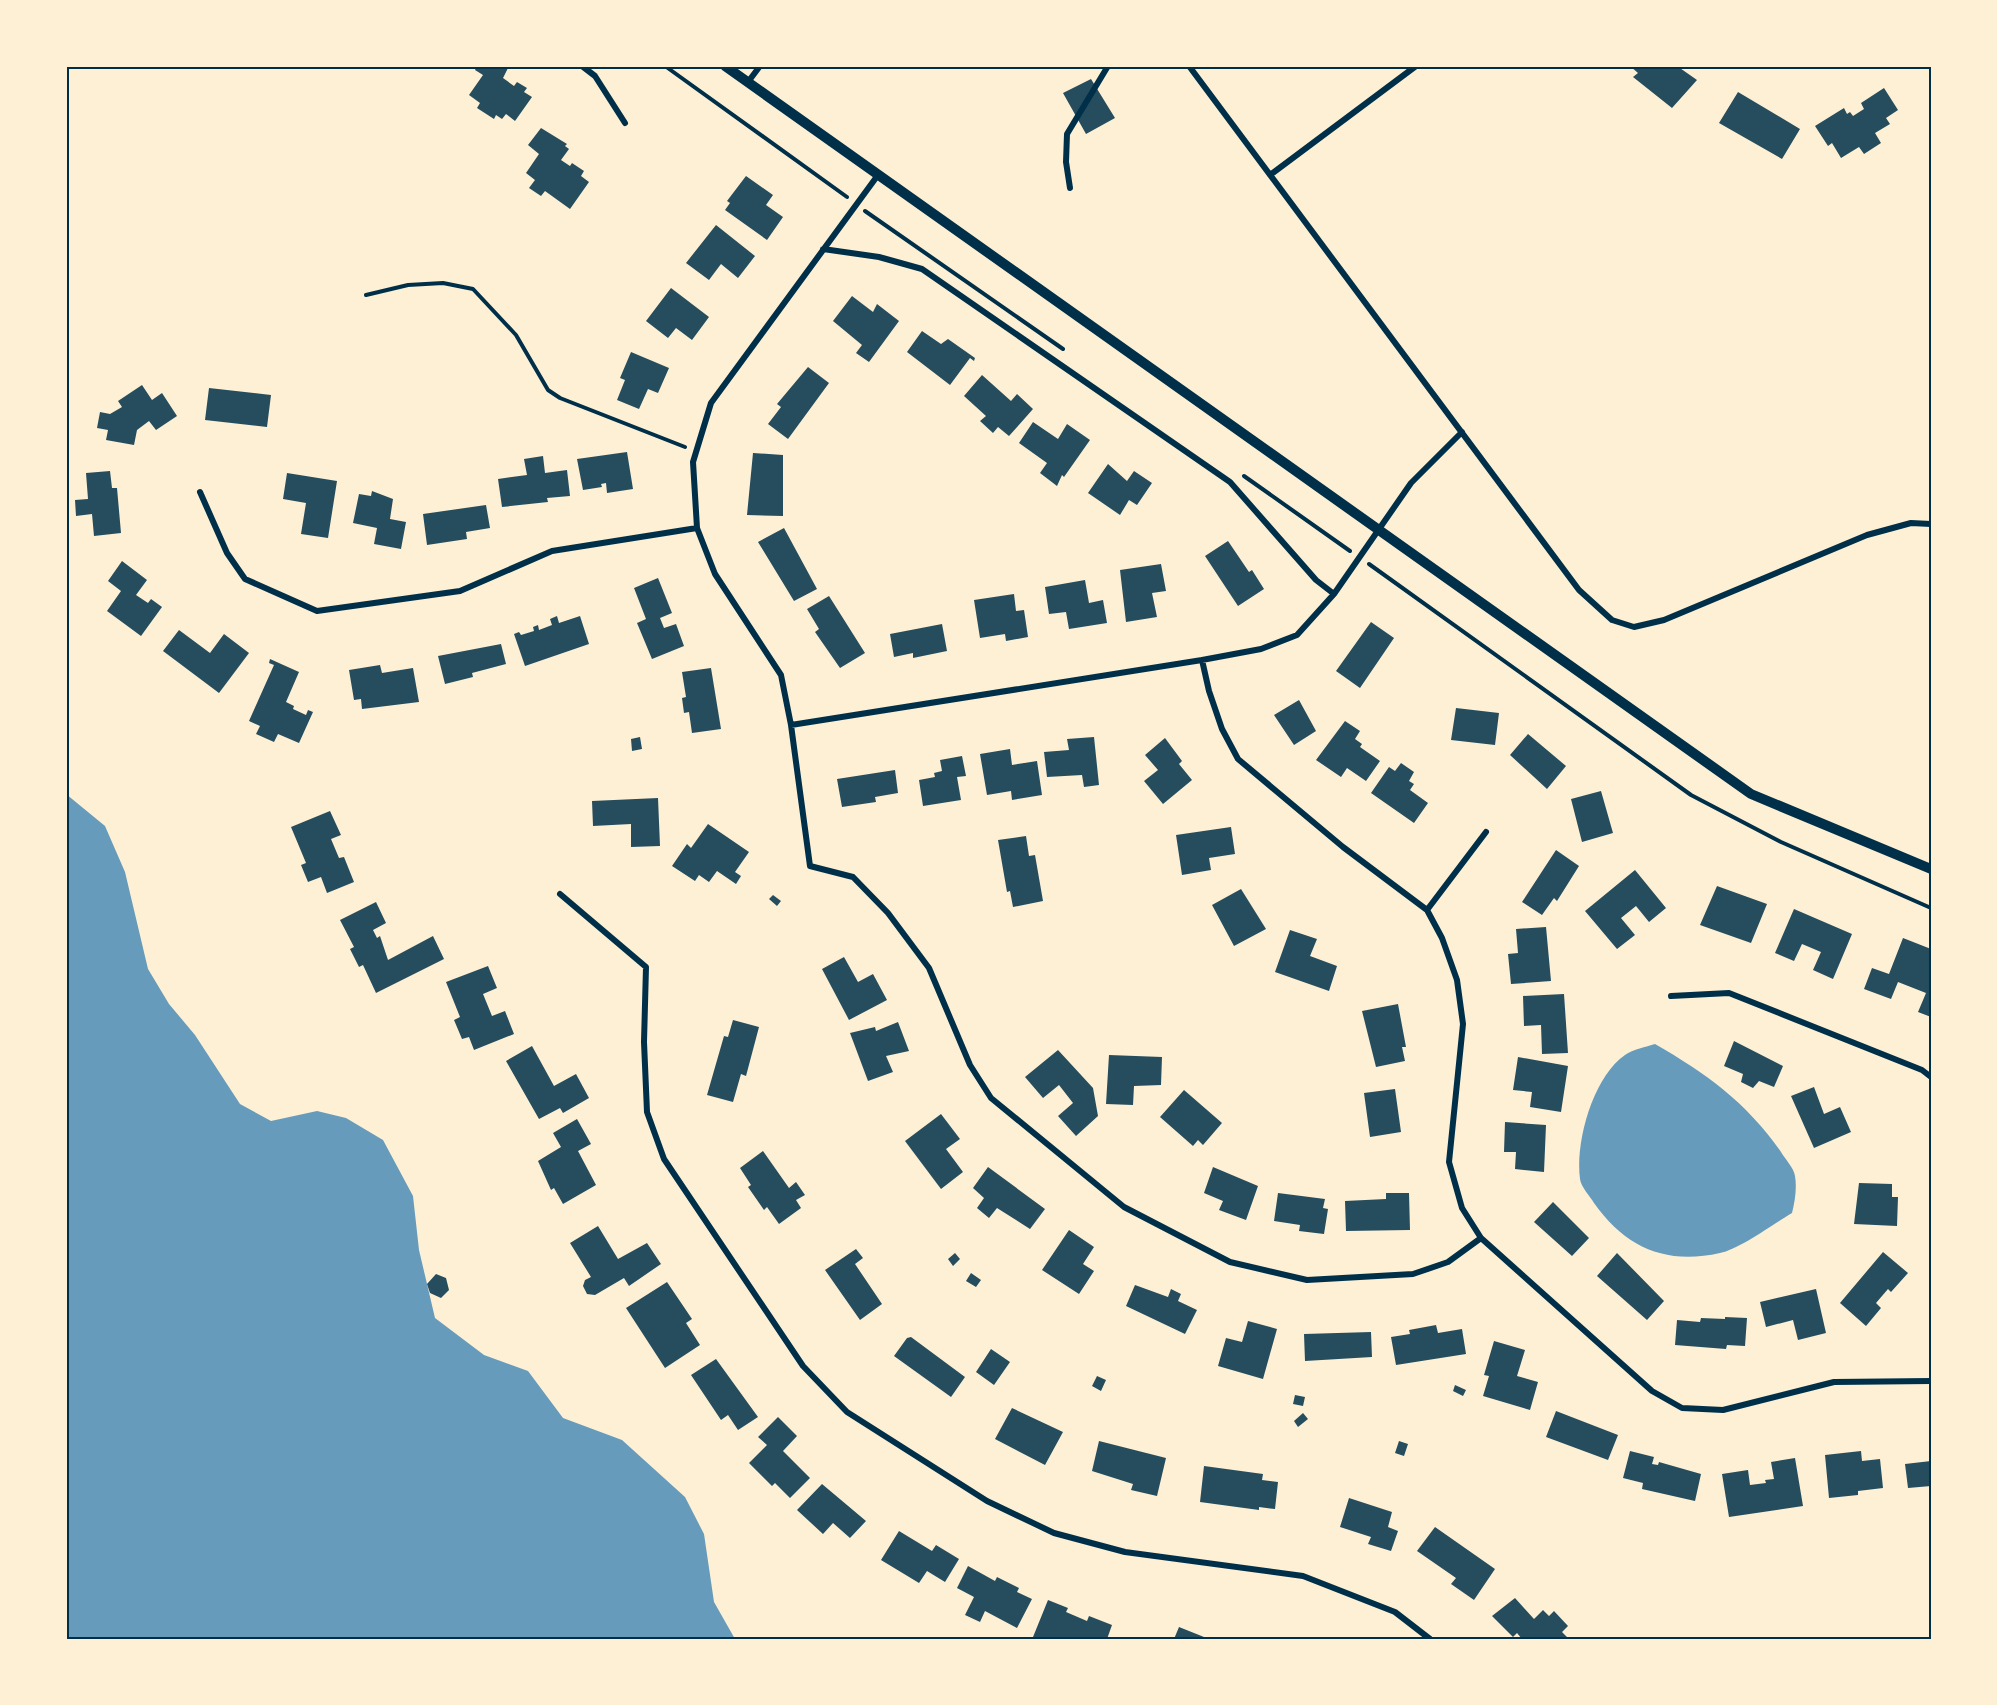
<svg xmlns="http://www.w3.org/2000/svg" width="1997" height="1705" font-family="Commissioner,sans-serif">
	<style>
		.water { fill: #669bbc }
		.building { fill: #264d5e }
		.lines { fill: none; stroke-linecap: round; stroke-linejoin: round }
		.path { stroke: #003049; stroke-width: 4 }
		.minor { stroke: #003049; stroke-width: 6 }
		.tertiary { stroke: #003049; stroke-width: 10 }
		.neatline { fill: none; stroke: #003049; stroke-width: 2 }
	</style>
	<rect width="100%" height="100%" fill="#fdf0d5"/>
	<path class="water" d="M66,794l39,32 20,46 23,97 21,35 26,31 45,69 31,17 46,-10 29,7 37,22 30,56 6,54 16,68 49,37 44,16 35,47 59,22 63,57 19,37 10,68 21,37h-669z
		M1655,1044c52,30 91,58 126,108 4,7 13,16 14,24 2,12 0,25 -3,37 -17,10 -54,37 -72,40 -54,12 -94,-5 -126,-50 -4,-7 -13,-16 -14,-24 -5,-37 13,-102 45,-124 8,-6 21,-8 30,-11z"/>
	<path class="building" d="M477,66h32l-6,12 11,8 3,-4 10,6 -3,4 8,5 -17,24 -9,-7 -4,5 -6,-4 -2,4 -17,-11 3,-5 -11,-8 14,-20 -8,-5z
		M1630,66h47l20,14 -25,28 -39,-31 5,-4z
		M1091,79l24,39 -29,16 -23,-41z
		M1884,88l14,22 -12,8 4,6 -15,9 6,10 -17,11 -5,-7 -18,11 -9,-15 -4,3 -13,-20 29,-18 3,6 3,-2 3,4 11,-7 -3,-6z
		M1738,92l62,37 -18,30 -63,-36z
		M541,128l26,16 -2,2 4,3 -8,11 9,6 2,-3 12,8 -3,5 8,6 -19,27 -25,-18 -4,5 -12,-8 6,-8 -9,-7 13,-19 -11,-9z
		M746,176l27,19 -7,10 17,12 -16,23 -42,-30 5,-7 -3,-2z
		M716,225l39,31 -17,22 -17,-14 -12,16 -23,-17z
		M671,288l38,29 -17,23 -16,-12 -8,10 -22,-17z
		M852,296l21,16 4,-8 22,17 -30,41 -13,-9 6,-8 -29,-24z
		M922,331l19,13 7,-5 27,19 -1,3 -4,-3 -20,27 -43,-33z
		M631,352l38,16 -11,25 -10,-4 -9,20 -22,-9 8,-20 -5,-2z
		M808,367l21,16 -41,56 -20,-15 13,-17 -4,-3z
		M982,375l29,26 6,-7 16,15 -24,27 -11,-9 -5,6 -13,-12 6,-5 -22,-20z
		M142,385l10,15 10,-7 15,23 -21,14 -7,-9 -12,9 -3,15 -28,-5 2,-10 -11,-2 3,-16 10,2 12,-7 -4,-6z
		M209,388l62,7 -4,32 -62,-7z
		M1033,422l25,17 9,-15 23,16 -26,37 -2,-2 -5,11 -17,-13 7,-10 -28,-20z
		M627,452l6,37 -26,4 -1,-10 -5,1 1,3 -19,3 -6,-31z
		M753,453l30,2v61l-36,-1z
		M543,456l2,17 22,-3 3,26 -23,2 1,4 -46,5 -4,-28 29,-4 -3,-16z
		M1108,464l19,17 7,-10 18,12 -15,22 -8,-5 -9,15 -32,-22z
		M110,471l2,17h5l4,45 -27,3 -2,-22 -16,2 -1,-16 13,-1 -2,-26z
		M287,473l50,8 -9,57 -27,-4 5,-31 -23,-4z
		M372,491l21,8 -3,20 16,3 -5,27 -27,-5 3,-16 -24,-5 6,-29 12,2z
		M486,505l4,23 -24,4 1,7 -40,6 -4,-31z
		M784,528l33,61 -23,12 -36,-59z
		M1228,541l21,31 3,-2 12,19 -26,17 -33,-50z
		M122,561l25,19 -11,15 12,8 3,-4 11,8 -21,29 -34,-25 14,-20 -13,-10z
		M1161,564l5,27 -14,2 5,24 -31,5 -6,-52z
		M658,578l14,35 -12,5 4,10 12,-4 8,22 -32,13 -15,-36 9,-4 -12,-31z
		M1085,580l4,23 14,-3 4,23 -38,6 -3,-17 -17,2 -4,-27z
		M1014,594l2,17 8,-1 4,27 -22,4 -1,-7 -25,4 -6,-38z
		M829,596l36,57 -25,15 -25,-36 4,-3 -12,-20z
		M557,616l2,7 21,-7 9,28 -64,22 -11,-32 5,-2 2,3 13,-4 -1,-4 5,-2 1,5 13,-5 -2,-6z
		M1371,622l23,16 -34,50 -24,-17z
		M942,624l5,27 -34,7v-5l-19,4 -4,-23z
		M179,630l31,23 14,-19 25,19 -30,40 -56,-42z
		M501,644l5,20 -34,9 1,4 -28,7 -7,-28z
		M270,659l29,13 -13,30 8,4 -1,3 13,6 2,-5 5,2 -14,31 -21,-9 -4,8 -18,-8 4,-8 -11,-5 25,-56 -5,-2z
		M380,665l2,8 31,-5 6,34 -57,7 -1,-10 -7,1 -5,-30z
		M711,668l10,61 -29,4 -3,-21 -5,1 -2,-15 4,-1 -4,-25z
		M1299,700l17,31 -22,14 -20,-30z
		M1456,708l43,5 -4,32 -44,-5z
		M1345,721l15,10 -5,8 7,5 -2,3 20,14 -14,20 -19,-13 -6,9 -25,-17z
		M1528,734l38,32 -19,23 -37,-34z
		M640,737l2,12 -10,2 -1,-12z
		M1094,737l5,48 -15,2 -2,-12 -35,2 -3,-25 25,-2 -2,-11z
		M1165,738l17,23 -3,3 13,16 -29,24 -19,-23 14,-11 -13,-15z
		M1010,749l2,16 25,-4 5,34 -30,5 -1,-9 -24,4 -7,-41z
		M962,756l4,20 -9,1 4,23 -38,6 -4,-26 16,-3 -1,-4 8,-2 -2,-11z
		M1401,763l13,9 -5,9 5,3 -4,6 18,13 -14,20 -43,-30 18,-26 6,4z
		M895,770l3,23 -23,4 1,5 -34,5 -5,-28z
		M1601,791l12,42 -31,9 -11,-43z
		M658,798l2,48 -29,1v-23l-38,2 -1,-25z
		M330,811l11,24 -10,4 8,19 5,-1 10,25 -27,11 -6,-16 -13,5 -7,-17 5,-2 -15,-36z
		M708,824l41,28 -14,20 6,4 -5,8 -19,-13 -8,11 -10,-7 -4,6 -23,-15 15,-22 4,4z
		M1231,827l4,27 -26,4 2,12 -29,5 -6,-40z
		M1026,836l3,20 6,-1 8,46 -30,6 -3,-16 -3,1 -9,-52z
		M1556,850l23,16 -22,35 -3,-3 -12,17 -20,-13z
		M1635,870l31,38 -17,14 -13,-16 -15,12 14,17 -18,14 -32,-38z
		M1717,886l50,18 -16,39 -51,-18z
		M1241,889l25,40 -32,17 -22,-41z
		M773,895l8,6 -4,5 -8,-7z
		M376,902l10,21 -13,7 4,8 3,-2 8,24 45,-24 11,23 -68,34 -13,-28 -4,2 -9,-18 4,-2 -14,-27z
		M1794,909l58,25 -19,45 -20,-9 8,-18 -19,-8 -8,17 -19,-8z
		M1546,927l5,54 -40,3 -3,-30 10,-1 -2,-24z
		M1290,930l27,9 -7,17 27,10 -8,25 -54,-19z
		M1903,938l28,11v68l-13,-5 8,-19 -28,-11 -7,17 -27,-10 8,-21 17,6z
		M844,957l14,25 15,-8 14,26 -38,20 -27,-51z
		M488,966l9,22 -14,6 9,22 13,-5 9,23 -40,16 -5,-13 -7,2 -8,-19 6,-3 -14,-35z
		M1564,994l4,59 -26,1 -1,-29 -17,1 -1,-30z
		M1398,1004l8,43h-4l3,14 -29,6 -14,-56z
		M733,1020l26,7 -13,49 -5,-2 -8,28 -26,-7 17,-59 4,1z
		M898,1022l11,29 -23,5 7,16 -25,9 -18,-48 25,-6 1,4z
		M1734,1041l49,25 -9,21 -15,-6 -6,7 -12,-6 2,-8 -19,-8z
		M532,1046l22,40 22,-12 13,24 -26,15 -3,-5 -21,11 -33,-58z
		M1058,1050l35,38 5,28 -22,20 -18,-20 15,-13 -14,-18 -16,13 -18,-21z
		M1109,1055l53,2 -1,28 -27,1 -1,19 -27,-1z
		M1518,1057l50,9 -7,46 -31,-5 2,-15 -19,-2z
		M1814,1087l10,27 16,-7 11,25 -37,16 -23,-52z
		M1395,1089l6,43 -31,5 -6,-44z
		M1184,1090l38,33 -19,22 -5,-5 -5,6 -33,-29z
		M941,1114l19,25 -14,10 17,23 -22,17 -36,-48z
		M577,1119l14,25 -13,7 18,34 -33,19 -9,-16 -3,2 -13,-29 23,-14 -8,-14z
		M1505,1122l41,3 -2,47 -29,-3 1,-17h-12z
		M763,1151l26,37 7,-6 9,13 -9,5 5,8 -22,16 -12,-17 -3,3 -16,-23 3,-2 -11,-17z
		M988,1167l57,42 -15,20 -33,-21 -8,10 -12,-10 7,-10 -11,-10z
		M1213,1167l45,19 -12,34 -27,-10 4,-9 -19,-8z
		M1859,1183l33,1v13h6l-1,29 -43,-2z
		M1278,1193l47,6 -2,9 5,1 -4,25 -25,-3 1,-6 -26,-4z
		M1386,1193h23l1,37 -64,1 -1,-30 41,-2z
		M1553,1202l36,36 -17,18 -38,-34z
		M598,1226l20,33 29,-16 14,21 -32,22 -5,-8 -29,17 -8,-1 -4,-8 2,-6 6,-3 -21,-34z
		M1069,1230l25,17 -11,17 11,7 -15,23 -37,-24z
		M856,1249l7,9 -8,6 27,40 -22,16 -35,-50z
		M1883,1252l25,21 -17,19 -3,-3 -12,14 5,5 -15,18 -26,-23z
		M955,1253l5,6 -7,7 -5,-7z
		M1617,1253l47,48 -17,19 -50,-44z
		M971,1273l10,7 -5,7 -10,-6z
		M436,1274l10,4 3,12 -8,8 -11,-5 -3,-9z
		M667,1282l25,37 -6,4 14,22 -35,23 -39,-60z
		M1135,1285l33,12 3,-8 10,5 -3,7 19,9 -12,24 -59,-28z
		M1816,1289l10,44 -28,7 -5,-20 -27,7 -6,-25z
		M1725,1317l22,1 -2,28 -18,-1 -1,4 -51,-4 2,-25 23,2 1,-4 24,1z
		M1248,1321l29,8 -14,50 -45,-13 8,-28 16,4z
		M1436,1325l2,8 24,-4 4,25 -70,11 -5,-28 19,-3 -1,-4z
		M1371,1332l1,25 -67,4 -1,-27z
		M911,1337l54,40 -14,20 -57,-41 13,-18z
		M1494,1341l31,9 -8,26 21,6 -8,28 -47,-14 6,-20 -5,-1z
		M991,1349l19,13 -16,23 -18,-13z
		M716,1359l42,58 -20,13 -10,-15 -7,5 -30,-45z
		M1097,1376l9,4 -5,11 -9,-5z
		M1455,1385l11,5 -3,6 -10,-5z
		M1295,1395l10,2 -2,9 -10,-2z
		M1012,1408l51,24 -18,33 -50,-26z
		M1556,1411l62,24 -10,25 -62,-23z
		M1303,1413l5,6 -10,8 -4,-6z
		M778,1417l19,19 -14,15 27,27 -20,20 -15,-15 -3,3 -23,-23 18,-18 -9,-8z
		M1099,1441l67,17 -9,38 -26,-6 2,-6 -41,-13z
		M1399,1441l9,3 -4,12 -9,-3z
		M1630,1451l24,6 -2,7 6,1 1,-3 42,12 -6,27 -53,-12 1,-6 -20,-5z
		M1861,1451l1,10 18,-2 3,29 -25,3v4l-29,3 -4,-43z
		M1795,1458l8,48 -74,11 -7,-43 26,-4 2,15 16,-2 -1,-3 9,-1 -3,-17z
		M1931,1461v25l-23,2 -3,-24z
		M1204,1466l59,8 -1,6 16,2 -3,27 -16,-2v3l-59,-8z
		M822,1484l44,37 -16,17 -17,-15 -10,11 -26,-24z
		M1349,1498l43,14 -4,15 10,4 -7,20 -23,-7 3,-7 -31,-10z
		M1435,1527l60,42 -21,31 -23,-16 5,-6 -39,-27z
		M899,1531l33,20 4,-6 23,14 -14,23 -18,-11 -8,12 -38,-23z
		M968,1566l27,15 2,-4 22,11 -2,4 15,7 -15,29 -32,-17 -5,11 -15,-7 9,-18 -17,-9z
		M1515,1598l19,21 9,-9 6,6 5,-5 14,15 -6,6 7,7h-47l-5,-6 -4,4 -21,-21z
		M1048,1600l20,8 -2,4 21,9 2,-5 23,9 -5,14 -74,-2z
		M1179,1627l30,12h-35z"/>
	<g class="lines">
		<path class="path" d="M665,66l182,131
			M865,211l198,138
			M366,295l42,-10 35,-2 30,6 43,46 32,55 12,8 125,49
			M1244,476l106,75
			M1369,564l322,231 90,47 150,66"/>
		<path class="minor" d="M582,66l13,10 30,47
			M1189,66l390,524 33,30 22,7 30,-7 203,-85 44,-12 20,1
			M748,82l12,-16
			M878,175l-167,228 -18,59 4,66 18,46 66,101 10,50 19,141 43,11 35,36 41,55 41,97 21,33 133,109 106,55 77,18 106,-6 35,-12 33,-24
			M1270,175l146,-109
			M1070,188l-4,-26 1,-28 41,-68
			M823,249l56,8 43,12 308,213 86,98 18,14
			M200,492l27,61 18,26 72,32 143,-20 92,-40 145,-23
			M1202,660l7,31 13,38 16,30 105,88 84,63 15,28 15,42 6,44 -14,138 13,46 19,30 171,153 30,17 41,2 111,-28 97,-1
			M791,725l411,-65 59,-11 36,-14 37,-41 77,-111 51,-51
			M560,894l86,73 -2,75 3,70 17,47 139,207 44,46 140,89 67,32 71,19 178,24 92,36 35,27
			M1427,910l59,-78
			M1671,996l58,-3 193,77 9,7"/>
		<path class="tertiary" d="M725,66l1026,728 180,75"/>
	</g>
	<rect width="1997" height="1705" fill="none" stroke="#fdf0d5" stroke-width="135"/>
	<rect x="68" y="68" width="1862" height="1570" class="neatline"/>
</svg>
